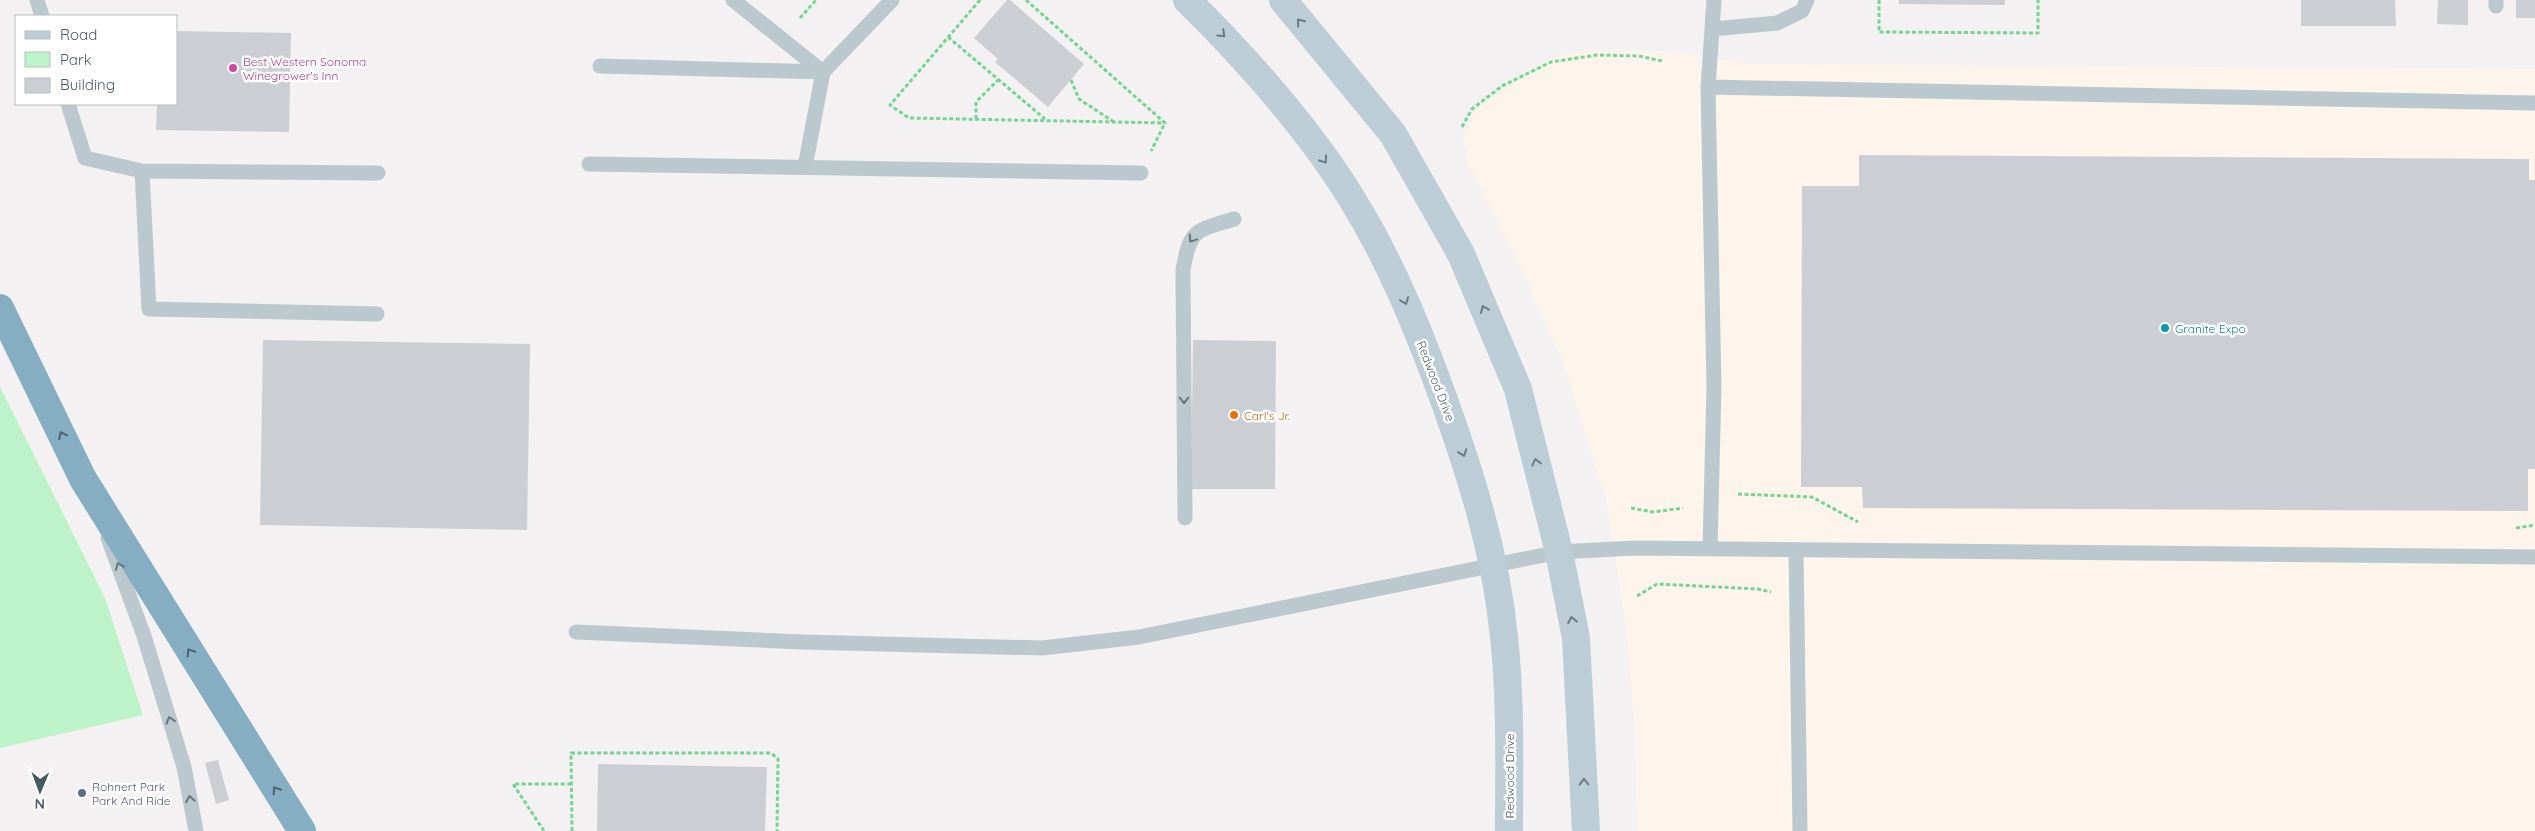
<svg xmlns="http://www.w3.org/2000/svg" width="2535" height="831" font-family="Quicksand,sans-serif">
	<style>
		.commercial { fill: #fdf5eb }
		.green { fill: #bdf3c8 }
		.building { fill: #cbcfd4 }
		.lines { fill: none; stroke-linecap: round; stroke-linejoin: round }
		.path { stroke: #73d493; stroke-width: 3; stroke-dasharray: 4 2.5; stroke-linecap: butt }
		.lane { stroke: #bbc9ce; stroke-width: 15 }
		.secondary { stroke: #bdcdd6; stroke-width: 28 }
		.highway { stroke: #86aec2; stroke-width: 28 }
		.oneway { stroke: #6a7c83 }
		.oneway2 { stroke: #64757c }
		.oneway3 { stroke: #4d626a }
		.hotel-dot { fill: #d1479c; stroke: #fff; stroke-width: 2 }
		.culture-dot { fill: #0f9aa8; stroke: #fff; stroke-width: 2 }
		.food-dot { fill: #e8710a; stroke: #fff; stroke-width: 2 }
		.service-dot { fill: #5c6f8a; stroke: #fff; stroke-width: 2 }
		.labels { text-anchor: middle; dominant-baseline: central; stroke-width: 5; stroke-linejoin: round; paint-order: stroke }
		.hotel-label { font-size: 12px; fill: #b23c85; stroke: #fff; text-anchor: start }
		.culture-label { font-size: 12px; fill: #0d838f; stroke: #fff; text-anchor: start }
		.street-label { font-size: 12px; fill: #475960; stroke: #fff }
		.food-label { font-size: 12px; fill: #c56008; stroke: #fff; text-anchor: start }
		.service-label { font-size: 12px; fill: #4e5e75; stroke: #fff; text-anchor: start }
	</style>
	<rect width="100%" height="100%" fill="#f3f1f1"/>
	<path class="commercial" d="M1588,49l76,2 85,13 786,5v762h-898l-2,-96 -8,-102 -21,-135 -43,-136 -42,-95 -52,-102 -7,-27 15,-29 72,-50z"/>
	<path class="green" d="M0,387l105,211 38,117 -143,33z"/>
	<path class="building" d="M1007,0h3l74,64 -36,43 -53,-45 3,-3 -24,-21z
		M1899,0h106v5l-106,-1z
		M2301,0h94l1,26h-95z
		M2438,0h30v25l-31,-1z
		M2516,0h19v18h-19z
		M176,31l115,2 -2,99 -133,-2 1,-26h19z
		M1859,155l670,4v21h6v289h-7v42l-665,-3 -1,-21h-61l1,-301h57z
		M263,340l267,4 -3,186 -267,-5z
		M1193,340l83,1 -1,148h-84z
		M218,760l11,40 -13,4 -11,-41z
		M598,764l169,3 -2,64h-168z"/>
	<g class="lines">
		<path class="path" d="M980,0l-90,105 19,13 256,5
			M1026,0l139,123 -14,28
			M1879,0v32l159,1v-33
			M800,18l16,-18
			M948,37l97,82
			M1071,80l8,19 35,23
			M976,119v-17l22,-22
			M1462,127l10,-18 30,-23 49,-24 46,-7 42,1 23,5
			M1738,494l74,3 46,25
			M1631,508l22,4 30,-4
			M2516,528l19,-3
			M1637,596l20,-12 101,5 13,3
			M544,831l-31,-47h58
			M572,831l-1,-78h200l7,6 -1,72"/>
		<path class="lane" d="M37,0l5,16
			M733,0l90,72 69,-72
			M2496,6v-6
			M1713,29l64,-6 25,-12 5,-11
			M600,66l223,6 -18,95
			M1708,87l827,16
			M68,104l17,54 57,13 7,138 228,5
			M589,164l552,9
			M142,171l236,2
			M1185,518l-2,-248c7,-42 13,-39 51,-51
			M108,538l36,98 40,131 12,64
			M1710,549l4,-162 -6,-300 6,-87
			M1796,550l4,281
			M576,632l226,10 240,6 97,-11 420,-85 76,-4 900,9"/>
		<path class="secondary" d="M1187,0c58,57 123,130 165,199 39,63 67,132 92,201 28,78 52,155 60,237 7,64 5,129 5,194
			M1283,0l110,134 68,120 57,135 41,163 17,86 10,193"/>
		<path class="highway" d="M0,308l83,171 219,352"/>
	</g>
	<defs><path id="oneway-chevron" d="M-2-3.5L2.5 0L-2 3.5" fill="none" stroke-width="1.6" stroke-linecap="round" stroke-linejoin="round" transform="scale(1.25)"/></defs>
	<g class="oneway">
		<use href="#oneway-chevron" transform="translate(1300 22) rotate(-129)"/>
		<use href="#oneway-chevron" transform="translate(1222 34) rotate(44)"/>
		<use href="#oneway-chevron" transform="translate(1324 160) rotate(54)"/>
		<use href="#oneway-chevron" transform="translate(1405 301) rotate(68)"/>
		<use href="#oneway-chevron" transform="translate(1484 309) rotate(-113)"/>
		<use href="#oneway-chevron" transform="translate(1463 453) rotate(70)"/>
		<use href="#oneway-chevron" transform="translate(1536 462) rotate(-104)"/>
		<use href="#oneway-chevron" transform="translate(1572 620) rotate(-101)"/>
		<use href="#oneway-chevron" transform="translate(1584 782) rotate(-92)"/>
	</g>
	<g class="oneway2">
		<use href="#oneway-chevron" transform="translate(1192 239) rotate(124)"/>
		<use href="#oneway-chevron" transform="translate(1184 400) rotate(90)"/>
		<use href="#oneway-chevron" transform="translate(119 566) rotate(-112)"/>
		<use href="#oneway-chevron" transform="translate(170 720) rotate(-107)"/>
		<use href="#oneway-chevron" transform="translate(190 799) rotate(-100)"/>
	</g>
	<g class="oneway3">
		<use href="#oneway-chevron" transform="translate(62 435) rotate(-116)"/>
		<use href="#oneway-chevron" transform="translate(190 652) rotate(-122)"/>
		<use href="#oneway-chevron" transform="translate(276 790) rotate(-122)"/>
	</g>
	<circle class="hotel-dot" cx="233" cy="68" r="5"/>
	<circle class="culture-dot" cx="2165" cy="328" r="5"/>
	<circle class="food-dot" cx="1234" cy="415" r="5"/>
	<circle class="service-dot" cx="82" cy="793" r="5"/>
	<g class="labels">
		<g class="hotel-label">
			<text x="243" y="61">Best Western Sonoma<tspan x="243" dy="14">Winegrower's Inn</tspan></text>
		</g>
		<g class="culture-label">
			<text x="2175" y="328">Granite Expo</text>
		</g>
		<g class="street-label">
			<text transform="translate(1436 381) rotate(69)">Redwood Drive</text>
			<text transform="translate(1509 776) rotate(-90)">Redwood Drive</text>
		</g>
		<g class="food-label">
			<text x="1244" y="415">Carl's Jr.</text>
		</g>
		<g class="service-label">
			<text x="92" y="786">Rohnert Park<tspan x="92" dy="14">Park And Ride</tspan></text>
		</g>
	</g>
	<rect x="15" y="15" width="162" height="90" fill="#ffffff" stroke="#b5bdbf"/>
	<rect x="25" y="31" width="25" height="8" fill="#bdcdd6" stroke="#b5bdbf"/>
	<text x="60" y="40" font-size="15" fill="#475960">Road</text>
	<rect x="25" y="52" width="25" height="15" fill="#bdf3c8" stroke="#b5bdbf"/>
	<text x="60" y="65" font-size="15" fill="#475960">Park</text>
	<rect x="25" y="78" width="25" height="15" fill="#cbcfd4" stroke="#b5bdbf"/>
	<text x="60" y="90" font-size="15" fill="#475960">Building</text>
	<g transform="translate(40 791) rotate(181)" stroke="#ffffff" stroke-width="4" paint-order="stroke">
	<path d="M0-4L9 19L0 12L-9 19Z" fill="#475960"/>
	<text y="-8" font-size="14" font-weight="bold" text-anchor="middle" fill="#475960">N</text>
	</g>
</svg>
